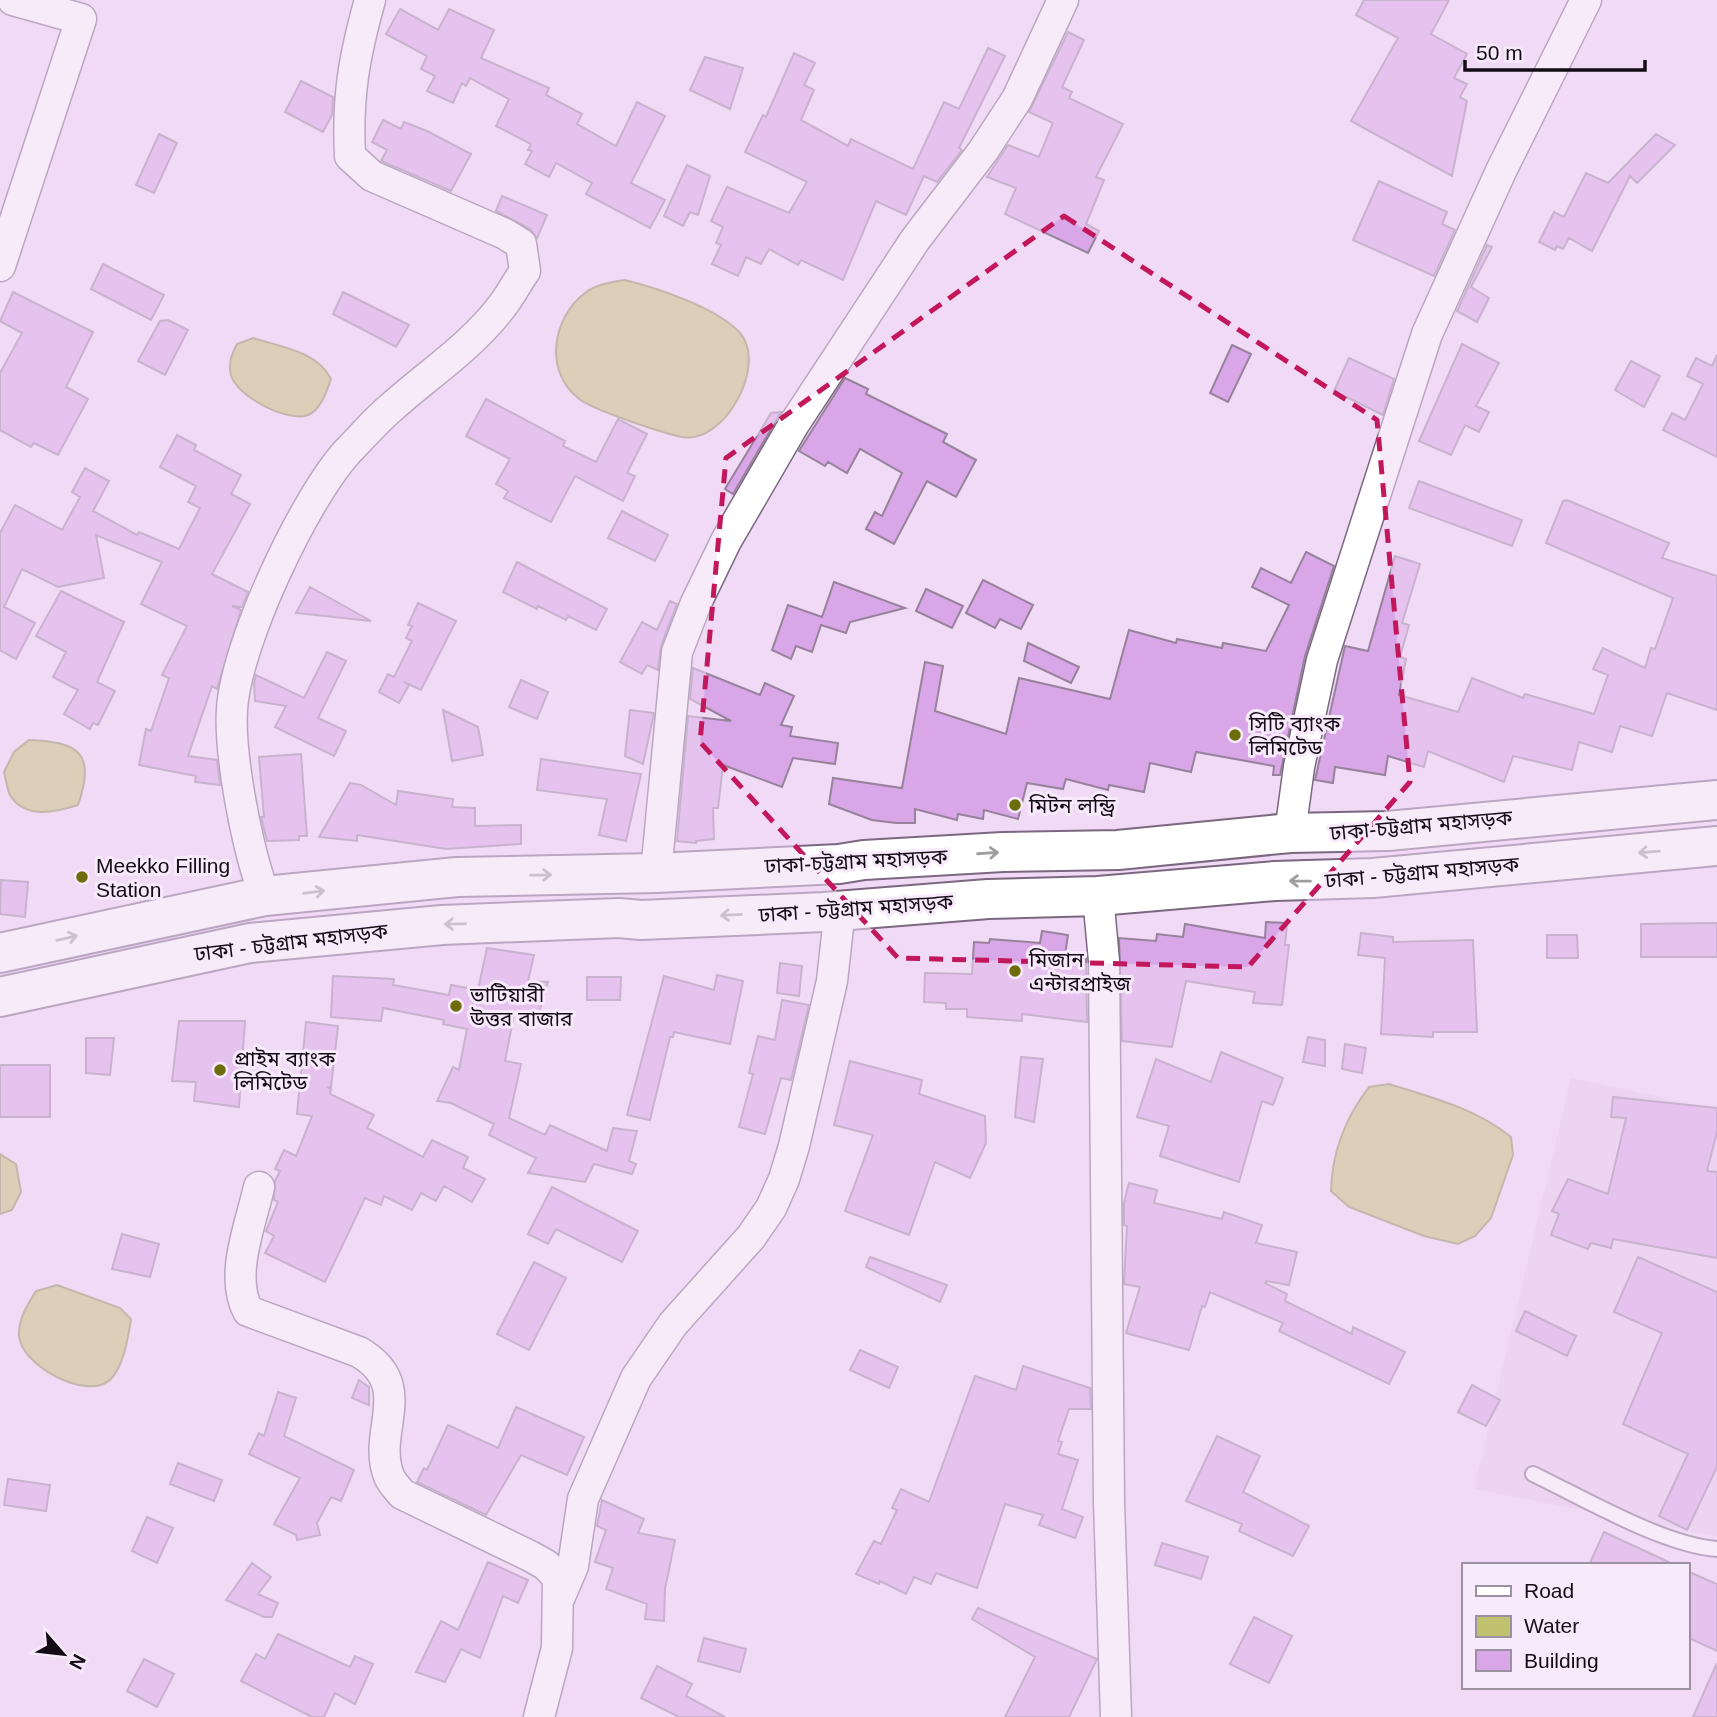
<svg xmlns="http://www.w3.org/2000/svg" width="1717" height="1717" font-family="Helvetica,'Noto Sans Bengali',sans-serif">
	<style>
		.built { fill: #e7ccee }
		.water { fill: #c1c170; stroke: #8d8b55; stroke-width: 2 }
		.building { fill: #d9a7e7; stroke: #97829c; stroke-width: 2 }
		.lines { fill: none; stroke-linecap: round; stroke-linejoin: round }
		.service-casing { stroke: #7b6780; stroke-width: 18 }
		.minor-casing { stroke: #7b6780; stroke-width: 33 }
		.trunk-casing { stroke: #7b6780; stroke-width: 42 }
		.service { stroke: #fff; stroke-width: 14 }
		.minor { stroke: #fff; stroke-width: 30 }
		.trunk { stroke: #fff; stroke-width: 38 }
		.oneway { stroke: #a19ea1 }
		.marked { fill: none; stroke: #c2185b; stroke-width: 5; stroke-dasharray: 14 9; stroke-linejoin: round }
		.poi-dot { fill: #6d6c0b; stroke: #f8eafc; stroke-width: 2.5 }
		.labels { text-anchor: middle; dominant-baseline: central; stroke-width: 6; stroke-linejoin: round; paint-order: stroke }
		.poi-label { font-size: 21px; fill: #130c15; stroke: #f8eafc; text-anchor: start }
		.street-label { font-size: 21px; fill: #130c15; stroke: #f8eafc }
	</style>
	<rect width="100%" height="100%" fill="#f0daf6"/>
	<path class="built" d="M1571,1078l146,31v427l-243,-47z"/>
	<path class="water" d="M625,280c32,8 93,28 115,53 28,32 -16,112 -58,104 -19,-4 -90,-27 -104,-39 -34,-27 -26,-80 7,-105 11,-9 27,-11 40,-13z
		M253,338c28,9 64,13 78,41 -4,11 -10,31 -23,36 -20,8 -72,-19 -77,-40 -3,-13 1,-21 6,-31z
		M29,740c51,2 67,14 49,65 -22,7 -53,15 -68,-10 -3,-6 -4,-16 -6,-23l10,-20z
		M1389,1084c42,13 88,25 122,53l2,18 -22,63 -16,18 -17,8 -34,-8 -75,-29 -18,-16c1,-39 14,-73 38,-104z
		M0,1154l16,10 5,28 -9,18 -12,4z
		M57,1285l63,23 11,11c-3,19 -7,47 -21,61 -24,21 -89,-15 -91,-44 -1,-17 9,-32 17,-45z"/>
	<path class="building" d="M1364,0h85l-18,34 36,20 -13,24 13,6 -7,13 7,4 -15,75 -101,-55 47,-83 -42,-23z
		M400,9l38,21 11,-21 45,21 -13,28 68,30 -3,7 36,19 -5,10 39,22 21,-44 28,14 -34,67 34,17 -15,28 -64,-34 6,-11 -36,-20 -7,14 -24,-13 7,-13 -4,-1 3,-6 -35,-18 13,-27 -39,-21 -4,8 -4,-3 -9,20 -26,-12 8,-15 -14,-7 6,-13 -41,-22z
		M1068,32l16,8 -22,47 10,5 -3,6 54,26 -27,53 8,3 -18,44 13,7 -11,22 -83,-39 11,-26 -29,-11 21,-32 31,12 14,-34 -24,-11z
		M988,48l17,8 -46,92 3,2 -25,32 -13,-6 -18,39 -30,-14 -33,79 -42,-20 -3,5 -29,-16 -8,15 -15,-7 -8,19 -26,-12 9,-19 -5,-2 7,-16 -12,-6 16,-34 62,26 18,-31 -62,-30 18,-37 3,2 28,-64 21,10 -11,22 10,5 -13,30 47,26 3,-7 62,30 31,-67 15,7z
		M705,57l38,11 -13,41 -40,-19z
		M301,81l32,16 -1,18 -9,17 -38,-20z
		M383,120l18,9 3,-7 23,9 44,23 -20,37 -70,-30 6,-11 -15,-8z
		M159,134l18,9 -23,50 -18,-8z
		M1656,134l19,11 -38,38 -7,-7 -38,75 -23,-13 -6,11 -6,-3 -2,4 -16,-8 15,-30 10,5 22,-44 22,10z
		M687,165l23,11 -12,39 -8,-3 -7,14 -19,-10z
		M1379,181l68,31 -5,12 13,6 -21,46 -81,-36z
		M502,196l45,19 -10,23 -7,-9 -34,-18z
		M1487,245l5,2 -21,40 18,11 -12,24 -20,-11z
		M103,264l61,31 -13,25 -60,-31z
		M13,292l80,40 -27,55 22,12 -30,56 -24,-12 -3,4 -31,-17v-57l22,-40 -22,-12z
		M343,292l66,33 -13,22 -63,-33z
		M168,320l20,10 -23,45 -27,-14 22,-40z
		M1462,344l37,19 -23,43 13,6 -10,20 -14,-7 -14,30 -32,-14z
		M1232,345l19,9 -23,48 -18,-9z
		M1717,355v102l-54,-27 9,-17 13,7 18,-36 -16,-8 9,-18 16,8z
		M1349,358l45,21 -11,36 -49,-24z
		M1631,361l29,15 -16,31 -29,-17z
		M845,378l23,11 -2,5 81,40 -4,8 33,18 -20,37 -29,-16 -33,63 -28,-15 9,-17 7,4 20,-43 -42,-24 -13,24 -19,-11 -3,4 -26,-15z
		M486,399l79,42 -2,5 33,16 22,-43 29,15 -20,39 8,3 -12,25 -48,-25 -24,46 -47,-24 4,-7 -12,-7 14,-25 -44,-23z
		M781,412l-48,82 -8,-5 46,-76z
		M177,435l19,10 -2,5 47,25 -10,19 19,10 -38,70 36,18 -6,15 -10,-1 9,4 -24,79 -5,-3 -24,70 29,4 3,25 -25,-3 1,-6 -57,-11 7,-36 5,2 18,-53 -7,-3 25,-49 -46,-22 21,-42 -66,-27 8,43 -46,9 -36,-18 -18,38 31,16 -19,36 -16,-9v-117l15,-28 47,25 18,-33 -8,-5 13,-24 24,13 -16,30 44,24 2,-3 40,17 21,-41 -12,-6 8,-16 -36,-19z
		M1419,481l103,39 -10,26 -103,-38z
		M1567,500l102,43 -7,15 55,18v134l-50,-17 -15,43 -32,-10 -8,26 -33,-10 -7,28 -59,-14 -9,26 -76,-31 -4,16 -36,-11 -3,19 -50,-8 -2,16 -18,-3 30,-134 23,5 27,-95 25,8 -18,59 7,2 -9,32 6,2 -7,36 59,17 14,-34 51,20 2,-4 69,20 14,-39 -15,-6 10,-21 42,20 6,-20 4,1 18,-51 -127,-55 17,-42z
		M622,511l46,24 -13,26 -47,-23z
		M1306,552l28,14 -29,90 -25,119h-7l1,-9 -78,-14 -5,20 -41,-9 -6,29 -35,-7 -1,5 -42,-11 -3,10 -36,-6 -9,36 -34,-9 -1,9 -25,-5 -1,6 -42,-11v14h-19l-24,-3 -43,-16 4,-26 69,10 23,-126 18,4 -8,45 71,23 13,-56 91,21 19,-69 47,13 1,-4 45,9 1,-5 43,8 23,-46 -37,-18 9,-19 30,15z
		M517,562l90,47 -11,21 -28,-14 -2,4 -28,-14 -1,3 -34,-17z
		M983,580l50,25 -12,24 -21,-10 -5,9 -29,-15z
		M834,582l71,26 -55,14 -4,11 -25,-8 -9,27 -16,-6 -5,13 -19,-9 16,-45 34,12z
		M310,587l61,34 -75,-8z
		M926,589l37,17 -11,22 -36,-17z
		M61,591l63,31 -27,60 18,9 -17,34 -5,-2 -3,6 -26,-15 14,-24 -25,-13 13,-25 -30,-16z
		M670,601l7,3 -16,42 -3,24 -11,-5 -5,9 -22,-12 22,-40 15,8z
		M418,603l38,18 -35,69 -17,-8 5,3 -10,18 -20,-11 9,-18 6,3 18,-36 -6,-3 6,-12 -4,-1z
		M1028,643l51,24 -8,16 -47,-22z
		M327,652l19,9 -28,57 28,13 -12,25 -59,-29 11,-21 -31,-5 -1,-17 2,-9 48,23z
		M693,668l67,27 5,-12 29,13 -13,29 11,2 -2,9 48,7 -3,21 -42,-6 -11,29 -59,-22 -5,43h-5l1,31 -18,2v2l-19,-2 11,-125 43,5 -41,-22z
		M521,680l27,12 -11,27 -28,-12z
		M443,710l35,17 5,28 -31,6z
		M630,710l24,3 -11,51 -18,-8z
		M301,754l6,82h-8v4l-32,1 -6,-24h3l-5,-60z
		M541,759l100,15 -15,67 -27,-6 8,-36 -70,-9z
		M350,783l11,2 35,20 2,-14 55,8 -1,8 23,1v18l46,-1v19l-75,5 -89,-14v6l-38,-4z
		M1,880l27,2 -3,35 -25,-3z
		M1266,922l21,1 -2,22h4l-7,60 -29,-2 2,-11 -69,-11 -14,66 -50,-6 -3,-103 37,3 1,-7 26,3 2,-13 80,14z
		M1717,923v34h-76v-33z
		M1042,931l26,4 -3,20 21,-1 1,68 -65,-8v7l-55,-4v-8h-21v-6l-22,-1 1,-29 47,1 2,-32 15,1 1,-4 50,4z
		M1361,933l32,4v5l80,-2 4,92h-44v5l-52,-3 4,-76 -27,-3z
		M1547,935h30l1,23h-31z
		M487,948l47,7 -6,26 20,1 -10,34 -24,-1 -9,46 16,3 -12,54 36,17 5,-10 57,26 6,-23 24,3 -8,30 7,3 -4,10 -38,-10 -9,18 -57,-9 8,-15 -47,-23 5,-11 -43,-21 -14,-2 16,-34 6,3 8,-41 -24,-5 1,-4 -61,-12 -2,13 -50,-4 2,-41 61,3 -1,6 56,10 2,-10 27,5z
		M780,963l22,3 -3,30 -22,-3z
		M717,975l26,6 -13,63 -56,-12 -1,5h-3l-20,83 -23,-5 37,-139 50,14z
		M587,977h34l-1,23h-33z
		M782,1000l27,5 -18,75 -10,-2 -16,56 -26,-7 14,-53 -4,-1 9,-37 17,4z
		M179,1021h66l-6,86 -45,-6 2,-19 -24,-1z
		M306,1022l32,4 -7,61h-4l4,2 -1,5 44,21 -7,13 56,29 9,-17 36,17 -5,11 22,11 -13,23 -28,-16 -8,15 -15,-8 -9,17 -28,-14 -3,9 -16,-7 -40,84 -60,-29 9,-17 -8,-5 12,-29 -4,-2 1,-19 5,-10 -5,-2 9,-19 12,6 16,-40 -15,-2z
		M1308,1037l17,3v26l-22,-4z
		M86,1038h28l-4,37 -24,-2z
		M1345,1044l21,4 -4,25 -20,-4z
		M1221,1052l62,26 -10,27 -11,-4 -23,81 -79,-26 9,-30 -32,-9 19,-58 55,23z
		M1021,1057l22,2 -9,63 -19,-5z
		M850,1061l72,19 -3,14 66,22 1,27 -16,35 -35,-16 -26,73 -64,-24 28,-76 -39,-10z
		M0,1065h50v52h-50z
		M1613,1097l104,11v24l-10,39 10,1v86l-104,-19 -2,9 -20,-5 -3,6 -37,-14 8,-21 -7,-3 16,-32 40,15 18,-76 -15,-1z
		M1129,1183l28,7 -3,13 68,16 2,-7 38,13 -6,18 41,9 -8,33 -23,-4 -1,2 22,11 -2,7 67,33 1,-7 52,25 -16,32 -110,-53 4,-8 -73,-31 -5,15 -3,-1 -13,44 -63,-17 14,-46 -16,-3 3,-58 -3,-1v-22z
		M552,1187l86,44 -16,31 -66,-33 -8,15 -20,-10z
		M122,1234l37,10 -9,33 -38,-8z
		M870,1257l77,28 -7,17 -74,-35z
		M1638,1257l79,35v175l-30,63 -28,-14 29,-62 -65,-30 39,-91 -48,-21z
		M534,1262l32,16 -37,72 -32,-16z
		M1525,1311l51,25 -9,20 -51,-25z
		M860,1350l38,17 -9,21 -39,-18z
		M1023,1366l67,22 1,21h-22l-11,32 4,1 -4,12 20,6 -16,49 21,8 -8,21 -36,-13 4,-10 -38,-11 -28,84 -41,-15 -5,11 -17,-7 -8,17 -26,-13 -1,3 -23,-10 18,-33 7,3 16,-34 -5,-2 9,-19 28,13 46,-126 41,14z
		M359,1380l10,7v18l-17,-7z
		M1472,1385l28,15 -14,26 -28,-14z
		M278,1392l18,6 -12,38 70,34 -13,31 -10,-4 -14,26 3,12 -23,5 -1,-5 -22,-11 26,-46 -51,-24 10,-21 5,3z
		M516,1407l68,30 -17,38 -46,-20 -35,60 -69,-33 7,-14 3,2 21,-45 50,23z
		M1217,1436l43,20 -17,36 66,34 -16,30 -54,-25 3,-7 -56,-23z
		M178,1463l44,17 -8,21 -44,-17z
		M8,1479l42,6 -4,26 -42,-6z
		M602,1500l42,19 -6,14 37,7 -10,49 -1,32 -19,-2 2,-15 -41,-15 7,-21 -18,-6 11,-32 -9,-4z
		M147,1517l26,11 -16,35 -25,-12z
		M1604,1532l71,33h-86z
		M1162,1543l46,14 -7,22 -46,-14z
		M488,1562l40,18 -10,23 -15,-7 -23,62 -19,-9 -16,33 -29,-10 25,-51 17,9z
		M252,1563l19,14 -13,17 20,9 -6,14h-8l-38,-17z
		M1687,1571l30,13v67l-30,-14z
		M978,1608l119,51 -28,58h-64l30,-60 -63,-38z
		M1254,1617l38,19 -23,47 -39,-19z
		M278,1634l72,33 5,-11 18,8 -18,40 -20,-11 -11,24h-12l-71,-36 15,-27 9,5z
		M704,1638l42,11 -6,23 -42,-11z
		M144,1659l30,15 -17,33 -30,-16z
		M1717,1663v54h-24z
		M657,1666l35,18 -6,12 39,21h-46l-38,-19z"/>
	<g class="lines">
		<g class="service-casing">
			<path id="service" d="M1533,1474c50,24 130,71 184,75"/>
		</g>
		<g class="minor-casing">
			<path id="minor" d="M0,266l81,-247 -68,-19
				M1290,833l9,-66 23,-107 105,-326 74,-163 85,-171
				M656,873l21,-221 19,-49 30,-62 68,-117 121,-184 68,-89 34,-52 46,-99
				M265,896c-17,-43 -36,-140 -33,-187 4,-65 72,-210 116,-258 15,-15 29,-32 45,-45 36,-32 80,-61 109,-100 9,-11 15,-24 23,-35l-4,-27 -16,-10 -133,-58 -22,-20c-3,-59 4,-99 20,-156
				M1098,896l6,65 5,541 7,215
				M259,1187c-8,37 -30,88 -11,124l111,41c58,34 12,79 30,124 2,6 9,13 13,18l128,62 16,9 12,13 -1,70 -18,69
				M558,1601l15,-35 10,-67 53,-121 37,-54 78,-87 20,-29 13,-29 10,-33 38,-165 8,-72"/>
		</g>
		<g class="trunk-casing">
			<path id="trunk" d="M0,953l265,-57 192,-19 199,-4 183,-9 25,-4 139,-8 115,-2 172,-17 98,-2 329,-31
				M0,997l250,-54 192,-18 177,-7 22,2 183,-8 164,-13 110,-3 177,-15 98,-3 344,-32"/>
		</g>
		<use href="#service" class="service"/>
		<use href="#minor" class="minor"/>
		<use href="#trunk" class="trunk"/>
	</g>
	<defs><path id="oneway-shaft" d="M-6 0H5M1.5-3L5.5 0L1.5 3" fill="none" stroke-width="1.6" stroke-linecap="round" stroke-linejoin="round" transform="scale(1.75)"/></defs>
	<g class="oneway">
		<use href="#oneway-shaft" transform="translate(1649 852) rotate(175)"/>
		<use href="#oneway-shaft" transform="translate(988 853) rotate(-4)"/>
		<use href="#oneway-shaft" transform="translate(541 875) rotate(-1)"/>
		<use href="#oneway-shaft" transform="translate(1300 881) rotate(-179)"/>
		<use href="#oneway-shaft" transform="translate(314 892) rotate(-7)"/>
		<use href="#oneway-shaft" transform="translate(731 915) rotate(177)"/>
		<use href="#oneway-shaft" transform="translate(455 924) rotate(179)"/>
		<use href="#oneway-shaft" transform="translate(67 938) rotate(-13)"/>
	</g>
	<path d="M0 0H1717V1717H0ZM1064,216l313,204 33,362 -162,185 -350,-9 -198,-216 26,-284z" fill="#f0daf6" fill-opacity=".55" fill-rule="evenodd"/>
	<path class="marked" d="M1064,216l313,204 33,362 -162,185 -350,-9 -198,-216 26,-284z"/>
	<g class="poi-dot">
		<circle cx="1235" cy="735" r="7"/>
		<circle cx="1015" cy="805" r="7"/>
		<circle cx="82" cy="877" r="7"/>
		<circle cx="1015" cy="971" r="7"/>
		<circle cx="456" cy="1006" r="7"/>
		<circle cx="220" cy="1070" r="7"/>
	</g>
	<g class="labels">
		<g class="poi-label">
			<text x="1249" y="723">সিটি ব্যাংক<tspan x="1249" dy="24">লিমিটেড</tspan></text>
			<text x="1029" y="805">মিটন লন্ড্রি</text>
			<text x="96" y="865">Meekko Filling<tspan x="96" dy="24">Station</tspan></text>
			<text x="1029" y="959">মিজান<tspan x="1029" dy="24">এন্টারপ্রাইজ</tspan></text>
			<text x="470" y="994">ভাটিয়ারী<tspan x="470" dy="24">উত্তর বাজার</tspan></text>
			<text x="234" y="1058">প্রাইম ব্যাংক<tspan x="234" dy="24">লিমিটেড</tspan></text>
		</g>
		<g class="street-label">
			<text transform="translate(1421 825) rotate(-5)">ঢাকা-চট্টগ্রাম মহাসড়ক</text>
			<text transform="translate(856 861) rotate(-3)">ঢাকা-চট্টগ্রাম মহাসড়ক</text>
			<text transform="translate(1422 872) rotate(-5)">ঢাকা - চট্টগ্রাম মহাসড়ক</text>
			<text transform="translate(856 908) rotate(-4)">ঢাকা - চট্টগ্রাম মহাসড়ক</text>
			<text transform="translate(291 942) rotate(-7)">ঢাকা - চট্টগ্রাম মহাসড়ক</text>
		</g>
	</g>
	<rect x="1462" y="1563" width="228" height="126" fill="#f8eafc" stroke="#9c91a0" stroke-width="2"/>
	<rect x="1476" y="1586" width="35" height="10" fill="#ffffff" stroke="#9c91a0" stroke-width="2"/>
	<text x="1524" y="1598" font-size="21" fill="#130c15">Road</text>
	<rect x="1476" y="1616" width="35" height="21" fill="#c1c170" stroke="#9c91a0" stroke-width="2"/>
	<text x="1524" y="1633" font-size="21" fill="#130c15">Water</text>
	<rect x="1476" y="1650" width="35" height="21" fill="#d9a7e7" stroke="#9c91a0" stroke-width="2"/>
	<text x="1524" y="1668" font-size="21" fill="#130c15">Building</text>
	<g transform="translate(63 1654) rotate(118)" stroke="#f8eafc" stroke-width="5" paint-order="stroke">
	<path d="M0-5L12 26L0 18L-12 26Z" fill="#130c15"/>
	<text y="-10" font-size="19" font-weight="bold" text-anchor="middle" fill="#130c15">N</text>
	</g>
	<path d="M1465 60v10h180v-10" fill="none" stroke="#130c15" stroke-width="3.5"/>
	<text x="1476" y="60" font-size="21" fill="#130c15" stroke="#f8eafc" stroke-width="5" paint-order="stroke">50 m</text>
</svg>
